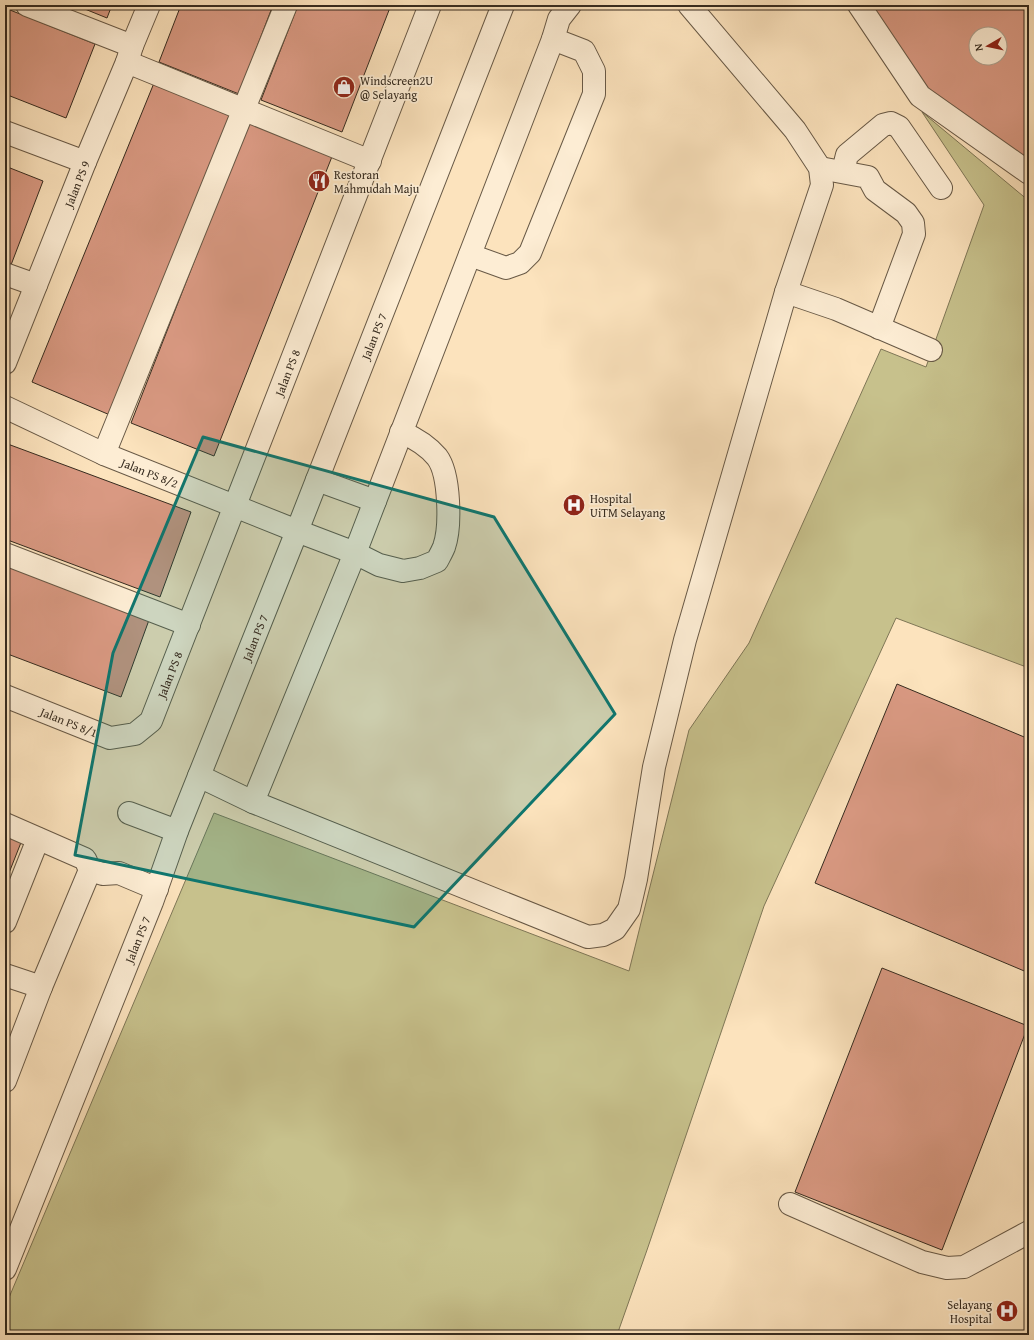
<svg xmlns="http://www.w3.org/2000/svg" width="1034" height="1340" font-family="'Gentium Book Plus',serif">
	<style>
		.green { fill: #c7c18c; stroke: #7e7656 }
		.building { fill: #d99982; stroke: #362b1f; fill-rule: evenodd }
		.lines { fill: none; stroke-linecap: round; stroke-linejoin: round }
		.minor-casing { stroke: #685946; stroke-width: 24 }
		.minor { stroke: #fdedd4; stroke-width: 22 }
		.marked { fill: #0f766e; fill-opacity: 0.2; stroke: #0f766e; stroke-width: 3; stroke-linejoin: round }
		.labels { text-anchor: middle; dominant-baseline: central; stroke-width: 3.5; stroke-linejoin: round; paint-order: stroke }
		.poi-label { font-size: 12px; fill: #362b1f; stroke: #fdedd4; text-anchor: start }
		.street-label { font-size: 12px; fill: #362b1f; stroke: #fdedd4 }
	</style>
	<rect width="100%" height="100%" fill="#fce3bd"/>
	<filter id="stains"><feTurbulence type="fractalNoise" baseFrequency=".005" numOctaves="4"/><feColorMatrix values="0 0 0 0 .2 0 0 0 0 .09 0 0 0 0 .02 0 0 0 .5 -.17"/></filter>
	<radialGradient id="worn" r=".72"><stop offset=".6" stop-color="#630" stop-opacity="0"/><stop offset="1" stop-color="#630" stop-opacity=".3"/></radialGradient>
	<path class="green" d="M922,112l107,89v467l-133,-50 -132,288 -117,344 -30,85h-612v-28l209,-494 415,158 60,-241 60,-87 132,-294 45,18 58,-162z"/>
	<path class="building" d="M75,5h37l-5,13z
		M181,5h92l-34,89 -80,-32z
		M298,5h93l-49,127 -81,-32z
		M871,5h158v158l-101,-71zM976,34h24v24h-24z
		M5,8l90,36 -29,74 -61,-24z
		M154,83l78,33 -122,299 -78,-33z
		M249,121l84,33 -119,302 -83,-33z
		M5,166l38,15 -32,84 -6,-2z
		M5,443l186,69 -31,85 -155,-58z
		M5,565l144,55 -28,77 -116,-44z
		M897,684l132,55v234l-214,-90z
		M5,834l17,6 -17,43z
		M882,968l146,58 -86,224 -147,-58z"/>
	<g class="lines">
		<g class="minor-casing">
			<g id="minor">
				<path d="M27,5l105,41"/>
				<path d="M570,5l-11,14 -6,20 -198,514 -102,249 335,135 15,-2 12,-6 14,-20 7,-30 18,-112 31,-127 101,-348 36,-107 -2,-17 -25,-38 -106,-125"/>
				<path d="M859,5l61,91 109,77"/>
				<path d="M127,62l243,99"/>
				<path d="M5,132l80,30"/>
				<path d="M820,168l48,9 7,13 31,23 7,10 1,11 -35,94"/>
				<path d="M843,171l4,-16 36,-30 8,-2 8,4 42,61"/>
				<path d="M470,255l36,13 14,-5 10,-10 64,-159v-23l-10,-20 -31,-12"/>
				<path d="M5,274l31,11"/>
				<path d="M786,292l50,17 95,41"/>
				<path id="s1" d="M5,363l80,-201 42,-100 5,-16 17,-41"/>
				<path id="s2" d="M5,407l99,47 193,77 58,22 24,12 24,6 17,-3 17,-7c2,-4 5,-9 7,-14 7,-20 6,-73 -7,-90 -10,-12 -22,-19 -36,-25"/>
				<path d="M104,454l182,-449"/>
				<path d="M317,480l58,21"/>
				<path d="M5,554l184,71"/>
				<path id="s3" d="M5,696l105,42 25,-4 16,-13 279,-716"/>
				<path d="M199,776l54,26"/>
				<path d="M129,813l48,18"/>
				<path d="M5,824l80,35 5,11 13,4 16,-1 38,16"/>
				<path d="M5,922l33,-83"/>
				<path d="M5,975l36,12"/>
				<path d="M5,1081l36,-94 49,-117"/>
				<path d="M790,1204l132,58 25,6 17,-1 65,-35"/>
				<path id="s4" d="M5,1269l147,-367 25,-71 120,-300 206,-526"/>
			</g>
		</g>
		<use href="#minor" class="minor"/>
	</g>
	<path class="marked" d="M203,437l291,80 121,197 -201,213 -339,-72 38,-202z"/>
	<defs>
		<g id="shop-disc" transform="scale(1.15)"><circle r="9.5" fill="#8f2418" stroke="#fdedd4"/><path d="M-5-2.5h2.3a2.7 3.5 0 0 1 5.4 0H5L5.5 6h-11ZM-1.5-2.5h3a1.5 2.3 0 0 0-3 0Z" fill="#fff"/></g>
		<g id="restaurant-disc" transform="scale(1.15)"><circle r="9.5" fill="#8f2418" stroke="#fdedd4"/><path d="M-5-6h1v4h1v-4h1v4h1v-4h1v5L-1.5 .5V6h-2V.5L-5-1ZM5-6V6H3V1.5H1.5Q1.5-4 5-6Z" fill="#fff"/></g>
		<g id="hospital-disc" transform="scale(1.15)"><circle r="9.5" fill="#8f2418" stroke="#fdedd4"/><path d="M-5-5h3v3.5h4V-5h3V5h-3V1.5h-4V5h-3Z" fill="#fff"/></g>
	</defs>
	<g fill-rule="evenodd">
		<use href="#shop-disc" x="344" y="87"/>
		<use href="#restaurant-disc" x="319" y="181"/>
		<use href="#hospital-disc" x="574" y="505"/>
		<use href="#hospital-disc" x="1007" y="1311"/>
	</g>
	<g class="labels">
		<g class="poi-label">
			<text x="360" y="80">Windscreen2U<tspan x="360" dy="14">@ Selayang</tspan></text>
			<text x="334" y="174">Restoran<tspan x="334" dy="14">Mahmudah Maju</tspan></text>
			<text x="590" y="498">Hospital<tspan x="590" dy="14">UiTM Selayang</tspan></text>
			<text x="992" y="1304" text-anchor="end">Selayang<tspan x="992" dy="14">Hospital</tspan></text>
		</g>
		<g class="street-label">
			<text stroke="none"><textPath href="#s1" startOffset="193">Jalan PS 9</textPath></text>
			<text stroke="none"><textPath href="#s4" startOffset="1003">Jalan PS 7</textPath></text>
			<text stroke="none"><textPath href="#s3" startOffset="533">Jalan PS 8</textPath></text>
			<text stroke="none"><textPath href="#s2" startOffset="159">Jalan PS 8/2</textPath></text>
			<text stroke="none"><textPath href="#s4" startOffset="679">Jalan PS 7</textPath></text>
			<text stroke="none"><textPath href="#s3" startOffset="209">Jalan PS 8</textPath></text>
			<text stroke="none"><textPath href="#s3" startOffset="69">Jalan PS 8/1</textPath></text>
			<text stroke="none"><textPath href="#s4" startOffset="355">Jalan PS 7</textPath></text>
		</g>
	</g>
	<rect width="1034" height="1340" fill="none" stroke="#fce3bd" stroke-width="20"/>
	<rect x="6" y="6" width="1022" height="1328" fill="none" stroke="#362b1f" stroke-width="2"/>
	<rect x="10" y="10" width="1014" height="1320" fill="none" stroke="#362b1f"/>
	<g transform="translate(988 46) rotate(261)"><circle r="19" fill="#fdedd4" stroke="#ad9f8c"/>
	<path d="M0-3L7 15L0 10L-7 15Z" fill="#8f2418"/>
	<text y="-6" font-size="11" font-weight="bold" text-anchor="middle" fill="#362b1f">N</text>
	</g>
	<rect width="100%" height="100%" filter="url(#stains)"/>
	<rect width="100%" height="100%" fill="url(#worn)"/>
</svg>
